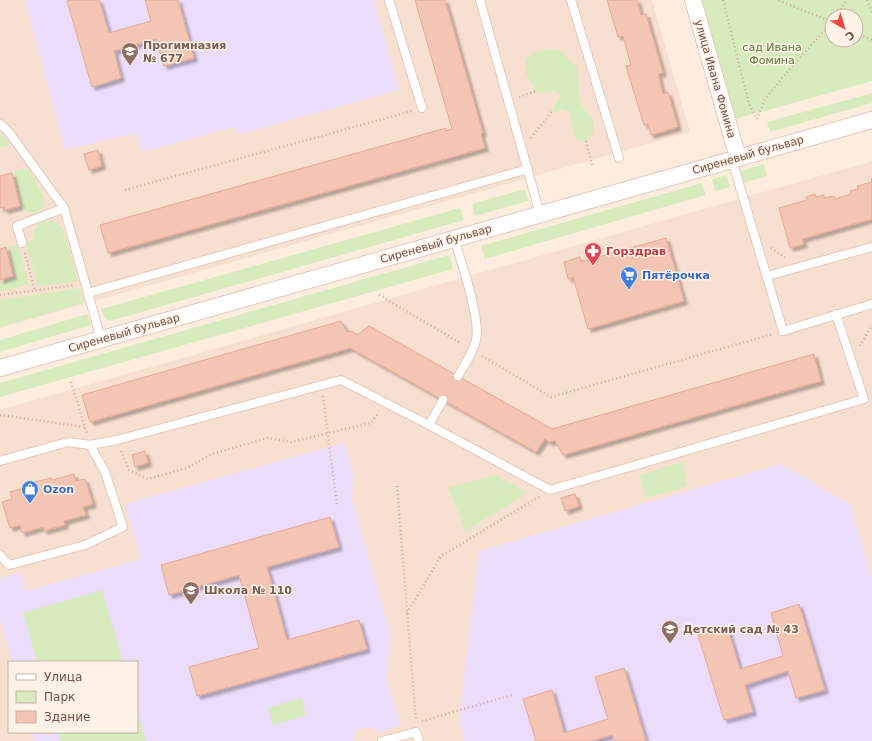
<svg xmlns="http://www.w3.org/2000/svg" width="872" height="741" font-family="'DejaVu Sans',sans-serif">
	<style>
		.residential { fill: #f8e0d0; fill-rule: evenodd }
		.education { fill: #eadcfa }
		.green { fill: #d7ecbd; fill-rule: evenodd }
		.building { fill: #f5c5b4; stroke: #e9a793; filter: url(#shadow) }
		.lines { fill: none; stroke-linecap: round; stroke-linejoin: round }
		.service-casing { stroke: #e4cabd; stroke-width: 10 }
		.minor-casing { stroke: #e4cabd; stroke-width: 18 }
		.path { stroke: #daa898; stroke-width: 2.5; stroke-dasharray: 1 3; stroke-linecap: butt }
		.service { stroke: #fff; stroke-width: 8 }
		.minor { stroke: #fff; stroke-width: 16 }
		.labels { text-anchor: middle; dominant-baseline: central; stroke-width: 3; stroke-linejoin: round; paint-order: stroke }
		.education-label { font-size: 11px; font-weight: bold; fill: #785e54; stroke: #fff2e7; text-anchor: start }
		.park-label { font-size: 11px; fill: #55773a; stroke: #fff2e7 }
		.street-label { font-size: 11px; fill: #764f45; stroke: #fff2e7 }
		.health-label { font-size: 11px; font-weight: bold; fill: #be3a42; stroke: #fff2e7; text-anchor: start }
		.shop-label { font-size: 11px; font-weight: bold; fill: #366cbe; stroke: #fff2e7; text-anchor: start }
	</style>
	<defs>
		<filter id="shadow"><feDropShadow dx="3.5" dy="3.5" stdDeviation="1" flood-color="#0004"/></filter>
	</defs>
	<rect width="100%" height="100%" fill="#feeddf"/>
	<path class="residential" d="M0,0h652l38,132 -690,196z
		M872,161v580h-872v-331zM9,662h128v70h-128z"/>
	<path class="education" d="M25,0h349l25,90 -161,45 -3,-8 -92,25 -8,-19 -70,17z
		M344,443l10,35 -2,21 39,136 -5,43 15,47 -21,8 -11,-7 -14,5 -2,10h-319l-2,-9h105v-70h-125l-12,-43v-41l21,-6 5,19 115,-32 -16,-55z
		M781,464l69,40 22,74v163h-407l-6,-21 20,-169z"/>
	<path class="green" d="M702,0h170v81l-140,39zM832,16h24v24h-24z
		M558,49l19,18 2,33 6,10 8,9v14l-7,8 -11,-2 -5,-26 -8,-4 -9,4 -1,-2 9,-16 -6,-4 -14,2 -5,-2 -10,-18v-14l13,-8z
		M872,93v10l-102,29 -3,-10z
		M0,132l11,13 -11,3z
		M764,164l3,12 -23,7 -3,-12z
		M28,168c4,8 16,25 16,34 0,11 -14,15 -20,6 -6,-10 -7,-25 -10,-36z
		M727,175l3,12 -15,4 -3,-12z
		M702,183l4,12 -221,64 -4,-13z
		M525,189l3,12 -53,15 -3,-12z
		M460,208l4,12 -354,101c-6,-2 -7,-6 -9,-12z
		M44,220c10,0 15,2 20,11l14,50 -40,6 -13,-45 8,-2c0,-10 2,-15 11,-20z
		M18,244l11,40 -29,8v-10l16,-4 -8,-31z
		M449,255l4,14 -453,128v-14z
		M80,288l4,15 -84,24v-27z
		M87,314l4,11 -91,27v-12z
		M682,462l6,24 -42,12 -7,-23z
		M496,475l31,18 -61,38 -18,-43z
		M102,590l21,72h-86l-14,-49z
		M302,698l4,17 -33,10 -5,-17z
		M137,710l9,31h-86l-2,-9h79z"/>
	<path class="building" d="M70,0h29l10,33 42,-12 -6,-21h33l16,58 -30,8 -8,-27 -42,12 7,27 -29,9 -25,-86z
		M415,0h30l38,133 -2,1 4,14 -377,105 -8,-28 346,-97v3l6,-2z
		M607,0h30l4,15 5,-1 17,59 -5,1 5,20 5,-2 10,35 -27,8 -3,-11 -4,1 -18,-59 5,-1 -8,-29 -5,1z
		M98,150l4,16 -13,4 -5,-16z
		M12,173l8,33 -15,4 -1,-3 -4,1v-32z
		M872,178v41l-70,20 2,5 -14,4 -11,-40 28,-8 -1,-3 9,-3 1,3 8,-2v3l10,-2 1,3 16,-5 -1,-3 8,-2 -1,-3 15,-4 -1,-3z
		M666,238l18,63 -96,28 -15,-52 -5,2 -4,-17 16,-5 1,5z
		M6,247l7,29 -13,4v-31z
		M341,321l6,11 5,-1 5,4 12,-9 183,103 262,-75 7,27 -258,74 -8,-14 -6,1 -4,-3 -9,13 -186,-104 -260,74 -8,-27z
		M145,451l3,12 -13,4 -3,-12z
		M74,474l2,7 9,-2 8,25 -10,3 3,8 -22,6 1,4 -21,6 -1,-4 -21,6 -2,-8 -10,3 -8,-26 10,-3 -2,-7 21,-6v-3l20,-5 1,2z
		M575,494l4,12 -14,5 -4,-13z
		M330,517l9,30 -72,20 20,73 72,-20 8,29 -170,47 -8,-29 70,-19 -20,-73 -70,20 -8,-30z
		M799,604l26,86 -29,8 -8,-27 -43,14 8,27 -29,8 -26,-85 29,-9 13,43 43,-13 -12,-43z
		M624,668l22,73h-32l-2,-6 -20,6h-56l-13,-42 29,-9 12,43 44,-14 -13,-42z"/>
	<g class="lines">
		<g class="service-casing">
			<path id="service" d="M389,0l33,108
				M480,0l60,214
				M571,0l48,158
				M0,124l8,7 56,77 37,131
				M732,160l51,171 89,-27
				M454,239c7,22 27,80 22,101 -3,13 -11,24 -18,36
				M22,243l-5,-17 47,-18
				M767,276l105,-29
				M88,293l440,-124
				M429,425l14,-25
				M0,461l68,-19 22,3 27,-5 224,-60 88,45 121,65 314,-91 -28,-85
				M0,555l9,10 76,-20 38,-18 -18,-55 -15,-27
				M382,741l34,-9 3,9"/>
		</g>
		<g class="minor-casing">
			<path id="minor" d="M693,0l45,158
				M0,368l872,-248"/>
		</g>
		<path class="path" d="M723,0l26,104 8,15
			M867,0l5,12
			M836,16l11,-16
			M856,33l16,7
			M519,97l17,-6
			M757,119l8,-20 18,-22 49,-55 -54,-22
			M531,138l21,-27
			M586,141l6,24
			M125,190l287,-79
			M771,248l16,11
			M25,253l10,38
			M0,295l75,-10
			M379,295l83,49
			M860,346l12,-21
			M482,356l69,41 222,-63
			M71,382l16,52
			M323,396l14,110
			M0,415l85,12
			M121,451l8,19 19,9 39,-11 25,-14 56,-16 23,4 80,-19 8,-11
			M397,486l19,235
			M407,613l34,-57 98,-59
			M422,721l90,-26"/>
		<use href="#service" class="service"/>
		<use href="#minor" class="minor"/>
	</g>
	<defs>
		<g id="school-pin" transform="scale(0.9)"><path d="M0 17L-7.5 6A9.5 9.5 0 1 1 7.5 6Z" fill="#8d6e63" stroke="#fff2e7"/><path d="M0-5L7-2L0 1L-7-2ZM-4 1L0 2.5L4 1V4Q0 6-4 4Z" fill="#fff"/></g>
		<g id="pharmacy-pin" transform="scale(0.9)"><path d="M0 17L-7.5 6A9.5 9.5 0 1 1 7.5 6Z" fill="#e0444e" stroke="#fff2e7"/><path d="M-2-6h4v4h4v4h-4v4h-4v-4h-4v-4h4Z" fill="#fff"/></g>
		<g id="supermarket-pin" transform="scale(0.9)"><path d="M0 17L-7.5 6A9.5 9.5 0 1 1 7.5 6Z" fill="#3f7fe0" stroke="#fff2e7"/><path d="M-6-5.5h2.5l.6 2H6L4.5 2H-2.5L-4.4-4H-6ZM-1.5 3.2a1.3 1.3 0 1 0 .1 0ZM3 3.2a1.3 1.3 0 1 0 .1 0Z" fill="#fff"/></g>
		<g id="shop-pin" transform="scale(0.9)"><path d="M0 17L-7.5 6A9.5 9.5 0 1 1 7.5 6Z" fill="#3f7fe0" stroke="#fff2e7"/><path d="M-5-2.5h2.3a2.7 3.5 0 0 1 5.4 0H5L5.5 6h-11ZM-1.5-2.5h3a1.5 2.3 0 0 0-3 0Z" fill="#fff"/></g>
	</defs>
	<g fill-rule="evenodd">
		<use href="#school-pin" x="130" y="51"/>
		<use href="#pharmacy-pin" x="593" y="251"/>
		<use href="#supermarket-pin" x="629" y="275"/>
		<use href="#shop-pin" x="30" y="489"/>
		<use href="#school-pin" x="191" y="590"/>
		<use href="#school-pin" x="670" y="629"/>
	</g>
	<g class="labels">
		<g class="education-label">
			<text x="143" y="45">Прогимназия<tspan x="143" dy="13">№ 677</tspan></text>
			<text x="204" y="590">Школа № 110</text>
			<text x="683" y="629">Детский сад № 43</text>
		</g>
		<g class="park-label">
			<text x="772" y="47">сад Ивана<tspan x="772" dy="13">Фомина</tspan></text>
		</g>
		<g class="street-label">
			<text transform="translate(715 79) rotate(74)">улица Ивана Фомина</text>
			<text transform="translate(748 155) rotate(-16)">Сиреневый бульвар</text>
			<text transform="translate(436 244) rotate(-16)">Сиреневый бульвар</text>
			<text transform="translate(124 333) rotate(-16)">Сиреневый бульвар</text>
		</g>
		<g class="health-label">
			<text x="606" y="251">Горздрав</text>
		</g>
		<g class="shop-label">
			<text x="642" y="275">Пятёрочка</text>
			<text x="43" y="489">Ozon</text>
		</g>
	</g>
	<rect x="8" y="661" width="130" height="72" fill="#fff2e7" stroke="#c8b1a6"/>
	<rect x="16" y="674" width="20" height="6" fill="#ffffff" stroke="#c8b1a6"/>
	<text x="44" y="681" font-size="12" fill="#764f45">Улица</text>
	<rect x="16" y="691" width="20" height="12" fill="#d7ecbd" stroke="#c8b1a6"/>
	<text x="44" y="701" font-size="12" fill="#764f45">Парк</text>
	<rect x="16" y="711" width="20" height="12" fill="#f5c5b4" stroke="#c8b1a6"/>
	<text x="44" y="721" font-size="12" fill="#764f45">Здание</text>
	<g transform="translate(844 28) rotate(142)"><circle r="19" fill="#fff2e7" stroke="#c8b1a6"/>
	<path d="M0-3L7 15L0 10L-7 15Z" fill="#f2473a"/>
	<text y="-6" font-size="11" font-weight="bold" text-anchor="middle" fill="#764f45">С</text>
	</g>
</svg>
